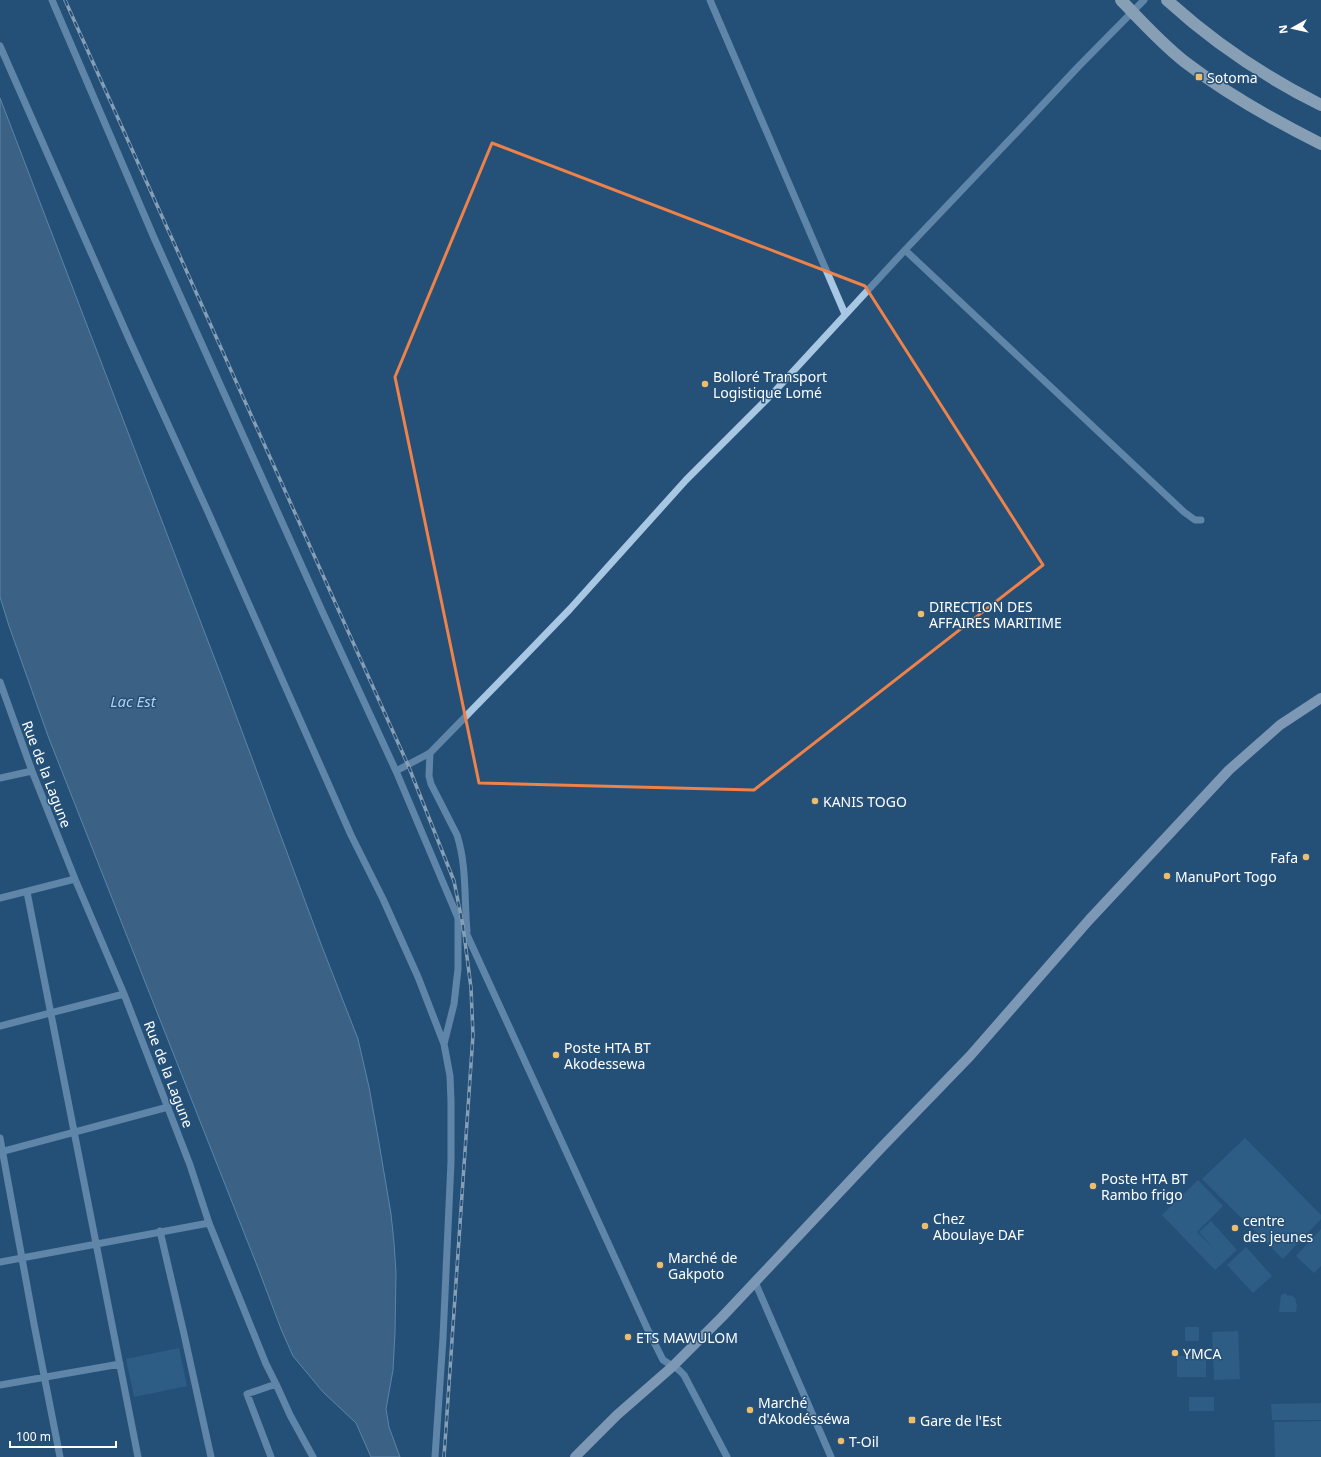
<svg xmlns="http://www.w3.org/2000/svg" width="1321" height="1457" font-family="'Noto Sans',sans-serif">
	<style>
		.green { fill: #386a96 }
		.water { fill: #587895; stroke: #9bc3e4 }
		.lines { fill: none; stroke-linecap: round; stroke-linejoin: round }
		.minor { stroke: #a7c7e3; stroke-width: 7 }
		.major { stroke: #e6f0fc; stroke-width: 10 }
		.highway { stroke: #fff; stroke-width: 12 }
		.rail-casing { stroke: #fff; stroke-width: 3.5 }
		.rail { stroke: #255078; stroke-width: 2; stroke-dasharray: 6; stroke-linecap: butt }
		.marked { fill: none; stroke: #ee8249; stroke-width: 3; stroke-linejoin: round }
		.poi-dot { fill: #edbd6b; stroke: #255078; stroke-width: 1.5 }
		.labels { text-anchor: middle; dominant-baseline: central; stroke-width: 3; stroke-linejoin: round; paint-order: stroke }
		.poi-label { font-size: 14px; fill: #fff; stroke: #255078; text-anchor: start }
		.street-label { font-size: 14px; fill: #fff; stroke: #255078 }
		.water-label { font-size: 15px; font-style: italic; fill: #b2d1eb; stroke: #255078 }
	</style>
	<rect width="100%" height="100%" fill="#255078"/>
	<path class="green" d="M1245,1138l76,77v4l-38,40 -81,-80z
		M1198,1180l25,26 -26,26 17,17 -15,-17 12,-11 26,29 -22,20 -53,-55z
		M1321,1229v37l-7,7 -18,-17z
		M1246,1247l26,29 -19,17 -26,-28z
		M1286,1293l1,3 4,-1 4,3 2,8 -1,6h-17l2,-17z
		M1185,1327h14v14h-14z
		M1238,1331l2,48 -26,1 -2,-48z
		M179,1348l8,38 -53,11 -8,-38z
		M1177,1356h29v21h-29z
		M1189,1397h25v14h-25z
		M1321,1403v17h-49l-1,-16z
		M1321,1421v36h-46l-1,-35z"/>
	<path class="water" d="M0,98l224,585 97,261 37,95 11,48 9,50 13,77 3,28 2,31 -1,60 -2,37 -7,39 3,18 11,30h-29l-15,-34 -33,-31 -30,-36 -12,-27 -23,-61 -210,-532 -39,-110 -9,-29z"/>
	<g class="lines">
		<path class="minor" d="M52,0l103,240 168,373 73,158 62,147 5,8 184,402 16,32 16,10 5,5 43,82
			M710,0l135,314
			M0,46l130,295 78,171 143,323 32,64 35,78 26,67 6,32 1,25v61l-8,176 -8,119
			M905,250l279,262 11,8h6
			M0,682l32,89 43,108 49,115 66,171 19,58 57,141 10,20 -29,10 24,63
			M430,753l-1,23 2,8 26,51c10,31 7,64 10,96
			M396,771l34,-18 79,-81 61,-63 116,-129 88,-88 131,-142 113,-119 60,-64 66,-67
			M0,778l32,-7
			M27,892l111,565
			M0,898l75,-19
			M0,1026l124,-32
			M444,1044l10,-40 4,-35v-51
			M0,1138l34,186 26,133
			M0,1152l168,-45
			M160,1231l24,103 27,123
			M0,1262l209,-39
			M755,1282l76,175
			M276,1384l14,31 23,42
			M0,1385l120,-21"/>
		<path class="major" d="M575,1457l42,-42 55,-48 50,-50 159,-169 89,-92 119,-136 140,-150 51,-45 41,-27"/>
		<path class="highway" d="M1121,0c19,20 42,45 64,62 42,32 88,58 136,82
			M1167,0c46,42 98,77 154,105"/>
		<g class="rail-casing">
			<path id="rail" d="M65,0l343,765 46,116 9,45 8,62 2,47 -29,422"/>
		</g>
		<use href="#rail" class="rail"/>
	</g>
	<path d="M0 0H1321V1457H0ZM492,143l373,143 178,279 -289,225 -275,-7 -84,-406z" fill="#255078" fill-opacity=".55" fill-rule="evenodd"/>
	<path class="marked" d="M492,143l373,143 178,279 -289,225 -275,-7 -84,-406z"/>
	<g class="poi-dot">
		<rect x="1195" y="73" width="8" height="8" rx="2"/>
		<circle cx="705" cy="384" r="4"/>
		<circle cx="921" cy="614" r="4"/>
		<circle cx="815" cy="801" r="4"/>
		<circle cx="1306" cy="857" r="4"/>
		<circle cx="1167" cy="876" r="4"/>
		<circle cx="556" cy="1055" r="4"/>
		<circle cx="1093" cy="1186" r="4"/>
		<circle cx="925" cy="1226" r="4"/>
		<circle cx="1235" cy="1228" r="4"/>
		<circle cx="660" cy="1265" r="4"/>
		<circle cx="628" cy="1337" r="4"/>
		<circle cx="1175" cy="1353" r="4"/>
		<circle cx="750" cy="1410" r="4"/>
		<rect x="908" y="1416" width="8" height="8" rx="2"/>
		<circle cx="841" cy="1441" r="4"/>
	</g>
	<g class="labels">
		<g class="poi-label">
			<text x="1207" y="77">Sotoma</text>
			<text x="713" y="376">Bolloré Transport<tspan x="713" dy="16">Logistique Lomé</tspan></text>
			<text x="929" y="606">DIRECTION DES<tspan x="929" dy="16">AFFAIRES MARITIME</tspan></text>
			<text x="823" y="801">KANIS TOGO</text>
			<text x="1298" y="857" text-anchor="end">Fafa</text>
			<text x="1175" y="876">ManuPort Togo</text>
			<text x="564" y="1047">Poste HTA BT<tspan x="564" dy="16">Akodessewa</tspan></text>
			<text x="1101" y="1178">Poste HTA BT<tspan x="1101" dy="16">Rambo frigo</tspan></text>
			<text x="933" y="1218">Chez<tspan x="933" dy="16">Aboulaye DAF</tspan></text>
			<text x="1243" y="1220">centre<tspan x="1243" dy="16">des jeunes</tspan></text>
			<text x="668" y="1257">Marché de<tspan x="668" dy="16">Gakpoto</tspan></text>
			<text x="636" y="1337">ETS MAWULOM</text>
			<text x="1183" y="1353">YMCA</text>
			<text x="758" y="1402">Marché<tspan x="758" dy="16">d'Akodésséwa</tspan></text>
			<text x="920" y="1420">Gare de l'Est</text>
			<text x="849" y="1441">T-Oil</text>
		</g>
		<g class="street-label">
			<text transform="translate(47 774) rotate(69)">Rue de la Lagune</text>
			<text transform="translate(169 1074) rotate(69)">Rue de la Lagune</text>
		</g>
		<g class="water-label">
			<text x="133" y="701">Lac Est</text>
		</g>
	</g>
	<g transform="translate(1293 28) rotate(262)" stroke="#255078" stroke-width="3" paint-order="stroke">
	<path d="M0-3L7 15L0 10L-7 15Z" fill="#ffffff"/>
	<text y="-6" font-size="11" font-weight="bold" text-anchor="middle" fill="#ffffff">N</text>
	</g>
	<path d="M10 1441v6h106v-6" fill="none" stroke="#ffffff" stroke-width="2"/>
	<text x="16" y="1441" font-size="12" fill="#ffffff" stroke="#255078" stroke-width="3" paint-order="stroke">100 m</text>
</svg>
